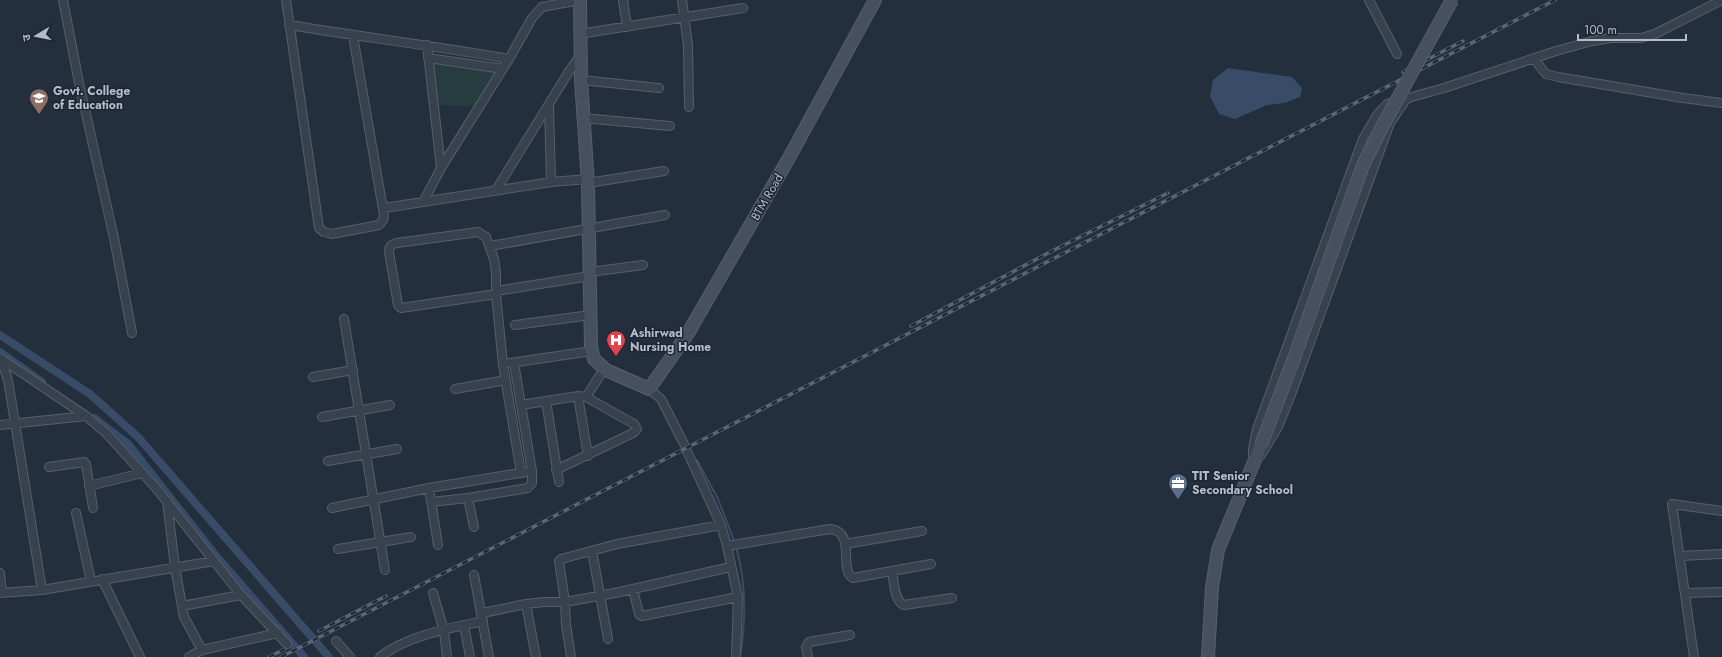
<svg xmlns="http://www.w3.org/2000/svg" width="1722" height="657" font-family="Jost,'Noto Sans Devanagari',sans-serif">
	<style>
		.green { fill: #263c3f }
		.water { fill: #394c67 }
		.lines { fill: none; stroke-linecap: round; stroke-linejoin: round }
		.stream { stroke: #394c67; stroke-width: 2 }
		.canal { stroke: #394c67; stroke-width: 8 }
		.street-casing { stroke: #565f6c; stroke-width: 10 }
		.secondary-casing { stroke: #565f6c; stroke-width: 14 }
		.street { stroke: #38414e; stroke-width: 8 }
		.secondary { stroke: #465061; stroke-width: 12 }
		.rail-casing { stroke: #5a6575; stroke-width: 3.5 }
		.rail { stroke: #1d2633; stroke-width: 2; stroke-dasharray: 6; stroke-linecap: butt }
		.secondary-bridge-casing { stroke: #565f6c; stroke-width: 14; stroke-linecap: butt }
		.secondary-bridge { stroke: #465061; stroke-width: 12 }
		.labels { text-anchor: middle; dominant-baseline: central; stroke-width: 3; stroke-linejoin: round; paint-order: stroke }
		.poi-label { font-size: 12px; font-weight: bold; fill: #b4bcc9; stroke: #1d2633; text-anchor: start }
		.street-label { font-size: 12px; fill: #b4bcc9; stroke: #1d2633 }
	</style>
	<rect width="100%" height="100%" fill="#242f3e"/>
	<path class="green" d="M433,62l63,9 -21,36 -36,-2z"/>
	<path class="water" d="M1228,68l64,9 10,11 -2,9 -15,6 -18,2 -32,14 -16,-5 -9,-18 3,-16z"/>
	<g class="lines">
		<path class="stream" d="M697,460l21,39 17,44
			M736,547c11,37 10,73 4,110"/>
		<path class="canal" d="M0,335l90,59 48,43 191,220
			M0,352l42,30
			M94,418l34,26 89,113 87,100"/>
		<g class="street-casing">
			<path id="street" d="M63,0l16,83 35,155 18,95
				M286,0l33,228 5,4 8,2 47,-9 4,-5 1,-5 -31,-179
				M623,0l4,27
				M682,0l6,45 1,62
				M1369,0l28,54
				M289,25c73,12 147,21 220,34
				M579,34l164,-26
				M427,45l14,123
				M428,58l75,11
				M1534,59l12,15 12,3 125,21 39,5
				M581,80l78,8
				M549,105l2,77
				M583,118l87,8
				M588,183l76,-12
				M496,190l72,-117 12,-17
				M423,202l18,-34 68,-109 23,-41 10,-11 38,-7
				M384,208l167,-26 37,-3
				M490,246l175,-31
				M590,272l53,-7
				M496,291l94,-15
				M496,294l-95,14 -3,-3 -9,-53c0,-6 2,-8 8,-9l81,-11 8,5 8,22 2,14v21l7,71 18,108
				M344,319l41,251
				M515,325l76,-10
				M0,358l86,58 20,17 50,55 85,107 46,49
				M1,359l7,21 7,43 27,167
				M510,363l82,-12
				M313,377l40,-7
				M455,389l51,-9
				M649,389l12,10 23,45
				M578,396l10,60
				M546,401l13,81
				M521,405l57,-9 8,1 18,-28
				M322,417l68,-12
				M0,425l86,-9
				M686,449l35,76 6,21 11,51 -2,60
				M1261,455l17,-28 14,-35 98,-269 17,-25
				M1253,459v-10l4,-20 106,-290 14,-24 10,-11 57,-16 112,-37 36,-10 19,-3h30l14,-4 67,-34
				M328,461l69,-12
				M49,467l35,-5 2,2 7,44
				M556,470l77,-37 4,-4 -3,-5 -48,-27
				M89,486l53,-13
				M429,488l9,57
				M468,498l6,29
				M167,501l8,66 9,50 18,33
				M431,502l37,-4 60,-10 4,-5v-12l-18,-108
				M332,508l97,-20 103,-17
				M76,513l15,68
				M845,544l77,-13
				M727,546l103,-17c27,3 8,41 23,49l78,-14
				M338,549l73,-12
				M592,551l16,88
				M1680,556l42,-2
				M892,571c2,10 2,30 12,34l48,-7
				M0,573l2,20
				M474,575l15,82
				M102,579l38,78
				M633,589l6,25 3,2 96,-19
				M0,593l42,-3 172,-29
				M433,593l11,38 3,26
				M1685,593l37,-1
				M526,604l10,53
				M182,606l59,-11
				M482,613l44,-9 18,-2h21l50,-9 116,-26
				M464,625l6,32
				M336,641l14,16
				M189,657l13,-7 76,-17
				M380,657c26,-21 70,-29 103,-36
				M571,657l-5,-32 -1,-23 -6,-41 2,-2 56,-15 104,-19
				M808,657l-2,-10 3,-5 41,-7
				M1694,657l-22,-153 50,7"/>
		</g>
		<g class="secondary-casing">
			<path id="secondary" d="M580,0l1,80 7,103 3,164 3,12 12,11 43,19 38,-54 103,-179 85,-156
				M1208,657l4,-70 6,-37 43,-105"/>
		</g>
		<use href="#street" class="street"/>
		<use href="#secondary" class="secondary"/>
		<g class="rail-casing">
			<path id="rail" d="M1403,72l60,-31
				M911,326l139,-74 118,-59
				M319,631l67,-35
				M269,657l16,-8
				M281,657l1274,-657"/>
		</g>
		<use href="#rail" class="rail"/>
		<g class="secondary-bridge-casing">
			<path id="secondary-bridge" d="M1261,445l32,-84 70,-196 20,-40 69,-125"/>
		</g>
		<use href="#secondary-bridge" class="secondary-bridge"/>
	</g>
	<defs>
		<g id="university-pin" transform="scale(1)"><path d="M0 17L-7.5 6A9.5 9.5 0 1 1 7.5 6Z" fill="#8d6e63" stroke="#1d2633"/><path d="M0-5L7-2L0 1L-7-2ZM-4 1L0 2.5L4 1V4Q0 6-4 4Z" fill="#fff"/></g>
		<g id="hospital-pin" transform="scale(1)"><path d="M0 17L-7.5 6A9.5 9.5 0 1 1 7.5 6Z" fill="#e0444e" stroke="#1d2633"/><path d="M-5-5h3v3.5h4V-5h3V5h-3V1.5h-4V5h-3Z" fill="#fff"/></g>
		<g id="office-pin" transform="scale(1)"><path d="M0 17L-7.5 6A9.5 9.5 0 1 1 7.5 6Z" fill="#5c6f8a" stroke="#1d2633"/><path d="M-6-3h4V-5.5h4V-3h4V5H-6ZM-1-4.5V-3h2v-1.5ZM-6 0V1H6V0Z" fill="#fff"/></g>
	</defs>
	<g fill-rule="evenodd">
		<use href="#university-pin" x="39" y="98"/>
		<use href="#hospital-pin" x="616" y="340"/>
		<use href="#office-pin" x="1178" y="483"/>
	</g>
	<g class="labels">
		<g class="poi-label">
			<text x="53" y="91">Govt. College<tspan x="53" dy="14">of Education</tspan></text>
			<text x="630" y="333">Ashirwad<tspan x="630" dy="14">Nursing Home</tspan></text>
			<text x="1192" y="476">TIT Senior<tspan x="1192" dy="14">Secondary School</tspan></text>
		</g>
		<g class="street-label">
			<text transform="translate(767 197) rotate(-60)">BTM Road</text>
		</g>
	</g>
	<g transform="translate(36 36) rotate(260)" stroke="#1d2633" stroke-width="3" paint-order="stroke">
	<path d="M0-3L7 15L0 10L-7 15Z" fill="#b4bcc9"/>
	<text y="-6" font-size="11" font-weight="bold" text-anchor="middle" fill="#b4bcc9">उ</text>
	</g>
	<path d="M1578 34v6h108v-6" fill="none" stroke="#b4bcc9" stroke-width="2"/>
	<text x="1584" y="34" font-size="12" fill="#b4bcc9" stroke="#1d2633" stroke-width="3" paint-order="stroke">100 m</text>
</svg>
